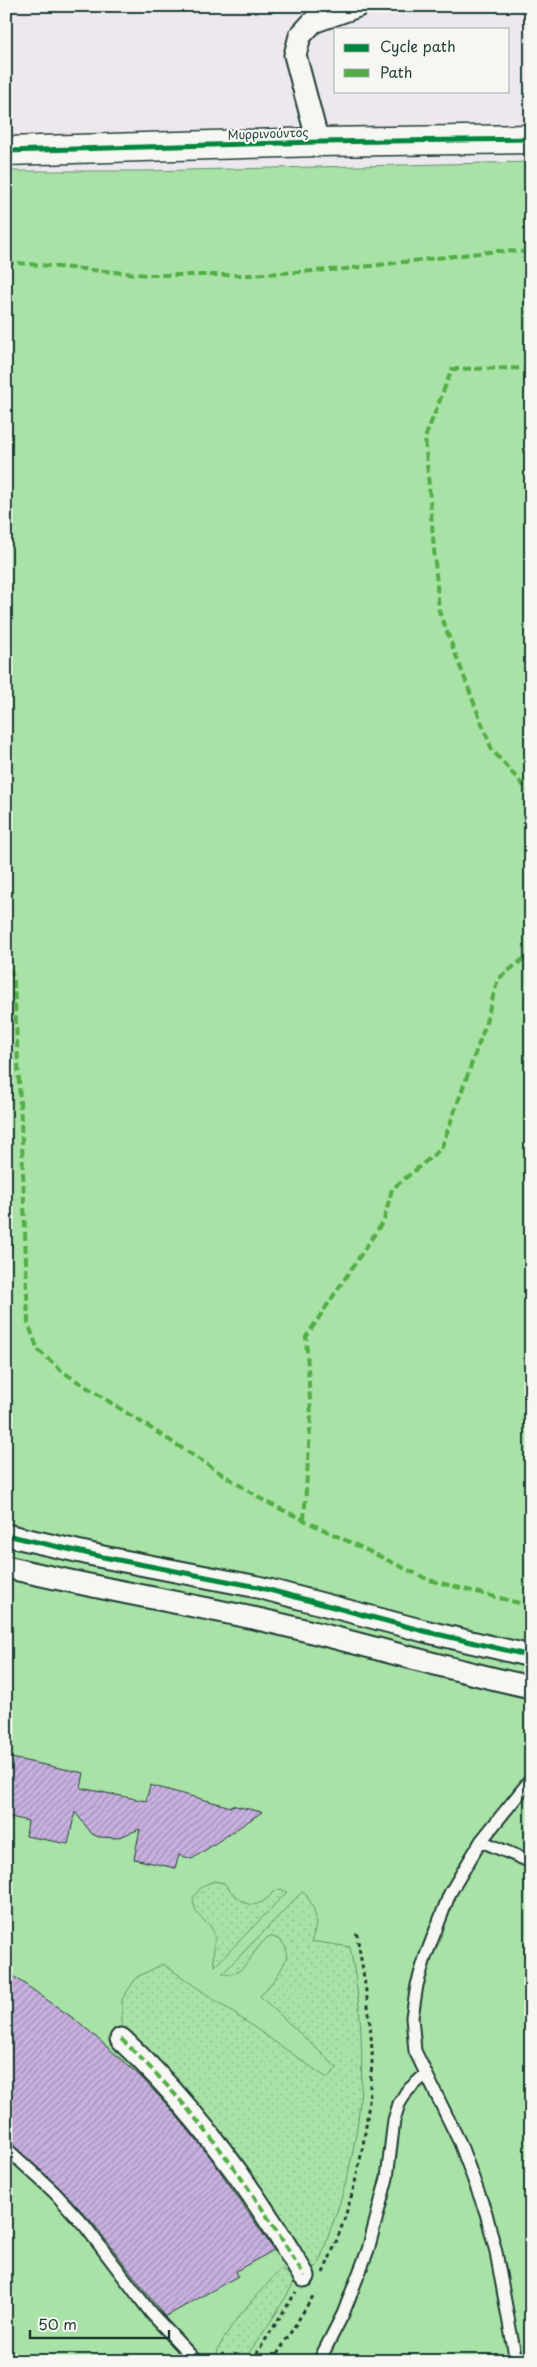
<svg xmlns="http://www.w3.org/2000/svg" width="537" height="2367" font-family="'Playpen Sans',sans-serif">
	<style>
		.park { fill: #a9e2a6; stroke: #64906d }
		.garden { fill: url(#garden-dots); stroke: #64906d }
		.building { fill: url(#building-hatch); stroke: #1f3d34 }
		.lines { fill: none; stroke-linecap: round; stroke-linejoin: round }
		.lane-casing { stroke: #1f3d34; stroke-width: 15 }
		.street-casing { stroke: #1f3d34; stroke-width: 25 }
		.secondary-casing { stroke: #1f3d34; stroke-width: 31 }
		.path { stroke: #1f3d34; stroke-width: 3; stroke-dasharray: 4 4; stroke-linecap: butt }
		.lane { stroke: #f6f6f2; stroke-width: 11 }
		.street { stroke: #f6f6f2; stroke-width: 21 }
		.secondary { stroke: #f6f6f2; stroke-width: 28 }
		.quiet { stroke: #52ad45; stroke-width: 4; stroke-dasharray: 8 4; stroke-linecap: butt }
		.cycleway-casing { stroke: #f6f6f2; stroke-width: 8 }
		.cycleway { stroke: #00873e; stroke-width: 5 }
		.labels { text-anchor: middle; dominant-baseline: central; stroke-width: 4.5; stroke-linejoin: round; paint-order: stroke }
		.street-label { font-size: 12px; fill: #1f3d34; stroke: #f6f6f2 }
	</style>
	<defs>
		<pattern id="garden-dots" width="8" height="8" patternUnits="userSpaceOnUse" patternTransform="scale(1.25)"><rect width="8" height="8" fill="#a9e2a6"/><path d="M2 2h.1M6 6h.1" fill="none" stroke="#91c390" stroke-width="1.8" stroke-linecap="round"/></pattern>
		<pattern id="building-hatch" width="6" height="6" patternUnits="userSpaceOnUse" patternTransform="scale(1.25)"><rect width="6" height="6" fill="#c8b0df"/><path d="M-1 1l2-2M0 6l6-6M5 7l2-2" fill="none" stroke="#a290b6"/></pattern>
	</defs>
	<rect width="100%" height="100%" fill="#ede8ee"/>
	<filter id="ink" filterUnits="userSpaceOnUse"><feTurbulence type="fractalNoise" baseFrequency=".02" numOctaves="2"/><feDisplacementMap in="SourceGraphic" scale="10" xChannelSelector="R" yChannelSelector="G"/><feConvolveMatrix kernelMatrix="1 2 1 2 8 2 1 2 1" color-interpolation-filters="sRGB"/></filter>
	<g filter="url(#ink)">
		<path class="park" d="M531,162v2199h-525v-2190h139z"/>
		<path class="garden" d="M214,1881l10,2c11,13 23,30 41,17 7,-5 8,-9 16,-11l6,3 -72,74c-4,-11 1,-20 -1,-31 -3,-17 -19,-11 -21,-37l9,-12z
			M303,1891c13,16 17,31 8,50l39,6c19,95 16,185 -17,276 -6,15 -10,33 -18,46l-5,-1c-26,-43 -50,-88 -82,-128 -31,-40 -69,-75 -106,-110v-31l15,-22 26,-13 164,114 10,-10 -77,-72c14,-16 46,-49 10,-60 -19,11 -21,42 -48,38z
			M281,2269l15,10c-16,29 -33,56 -54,82h-27c4,-29 46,-70 66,-92z"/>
		<path class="building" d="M6,1757l78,16 -3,15 65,13 4,-16 81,22v-2l31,7 -70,47 -13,-4 -4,13 -41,-9 6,-30 -23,9 -18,-1 -7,-3 -17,-22 -7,32 -42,-8 2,-15 -22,-5z
			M6,1971l74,52 61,54 30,32 40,49 63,92 -38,21 2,5 -73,41 -72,-94 -34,-36 -53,-48z"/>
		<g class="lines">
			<g class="lane-casing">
				<path id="lane" d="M481,1841l50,21
					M6,2148l48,44 31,34 66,87 45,48
					M319,2361l24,-47 25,-64 19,-72 7,-58 5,-16 8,-13 19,-17
					M516,2361l-20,-109 -10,-39 -26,-70 -45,-92 -3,-34 5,-32 8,-27 25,-65 31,-52 50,-62"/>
			</g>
			<g class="street-casing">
				<path id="street" d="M318,142l-23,-87 5,-19 13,-14 45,-16
					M6,1535l97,22 155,30 166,44 107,25
					M6,1567c85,20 171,35 256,53 90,20 178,48 269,67
					M121,2039c74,69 132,150 183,237"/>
			</g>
			<g class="secondary-casing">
				<path id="secondary" d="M6,151l312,-9 213,-3"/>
			</g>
			<path class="path" d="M323,2273c27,-59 42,-119 47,-184 0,-12 3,-26 2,-38 -2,-41 -9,-81 -16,-121
				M252,2361l44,-69
				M273,2361l42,-68"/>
			<use href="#lane" class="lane"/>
			<use href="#street" class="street"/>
			<use href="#secondary" class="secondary"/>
			<path class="quiet" d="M6,262l141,13h103l95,-6 151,-18 35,1
				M531,368l-79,1 -27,69 14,173 53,139 39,44
				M6,945l8,39 8,157 6,182 10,27 25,22 203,130 163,78 102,26
				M304,1520l7,-104 -5,-79 78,-117 8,-31 49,-40 43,-120 14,-50 33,-26
				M121,2039c74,69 132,150 183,237"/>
			<g class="cycleway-casing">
				<path id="cycleway" d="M6,151l312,-9 213,-3
					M6,1535l97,22 155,30 166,44 107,25"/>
			</g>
			<use href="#cycleway" class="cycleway"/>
		</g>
	</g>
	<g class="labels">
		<g class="street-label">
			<text transform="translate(268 133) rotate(-2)">Μυρρινούντος</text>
		</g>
	</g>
	<rect width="537" height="2367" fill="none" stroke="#f6f6f2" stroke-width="25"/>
	<rect x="12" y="12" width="512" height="2342" fill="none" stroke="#1f3d34" stroke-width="2" filter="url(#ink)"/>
	<rect x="334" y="28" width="175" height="65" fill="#f6f6f2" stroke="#a0aca6"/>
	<rect x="344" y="44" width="25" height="8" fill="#00873e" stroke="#a0aca6"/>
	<text x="380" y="52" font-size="15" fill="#1f3d34">Cycle path</text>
	<rect x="344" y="69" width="25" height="8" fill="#52ad45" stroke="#a0aca6"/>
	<text x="380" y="78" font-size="15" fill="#1f3d34">Path</text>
	<path d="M30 2330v8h139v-8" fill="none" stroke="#1f3d34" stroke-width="2.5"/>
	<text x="38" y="2330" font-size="15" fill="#1f3d34" stroke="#f6f6f2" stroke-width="4" paint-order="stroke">50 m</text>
</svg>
